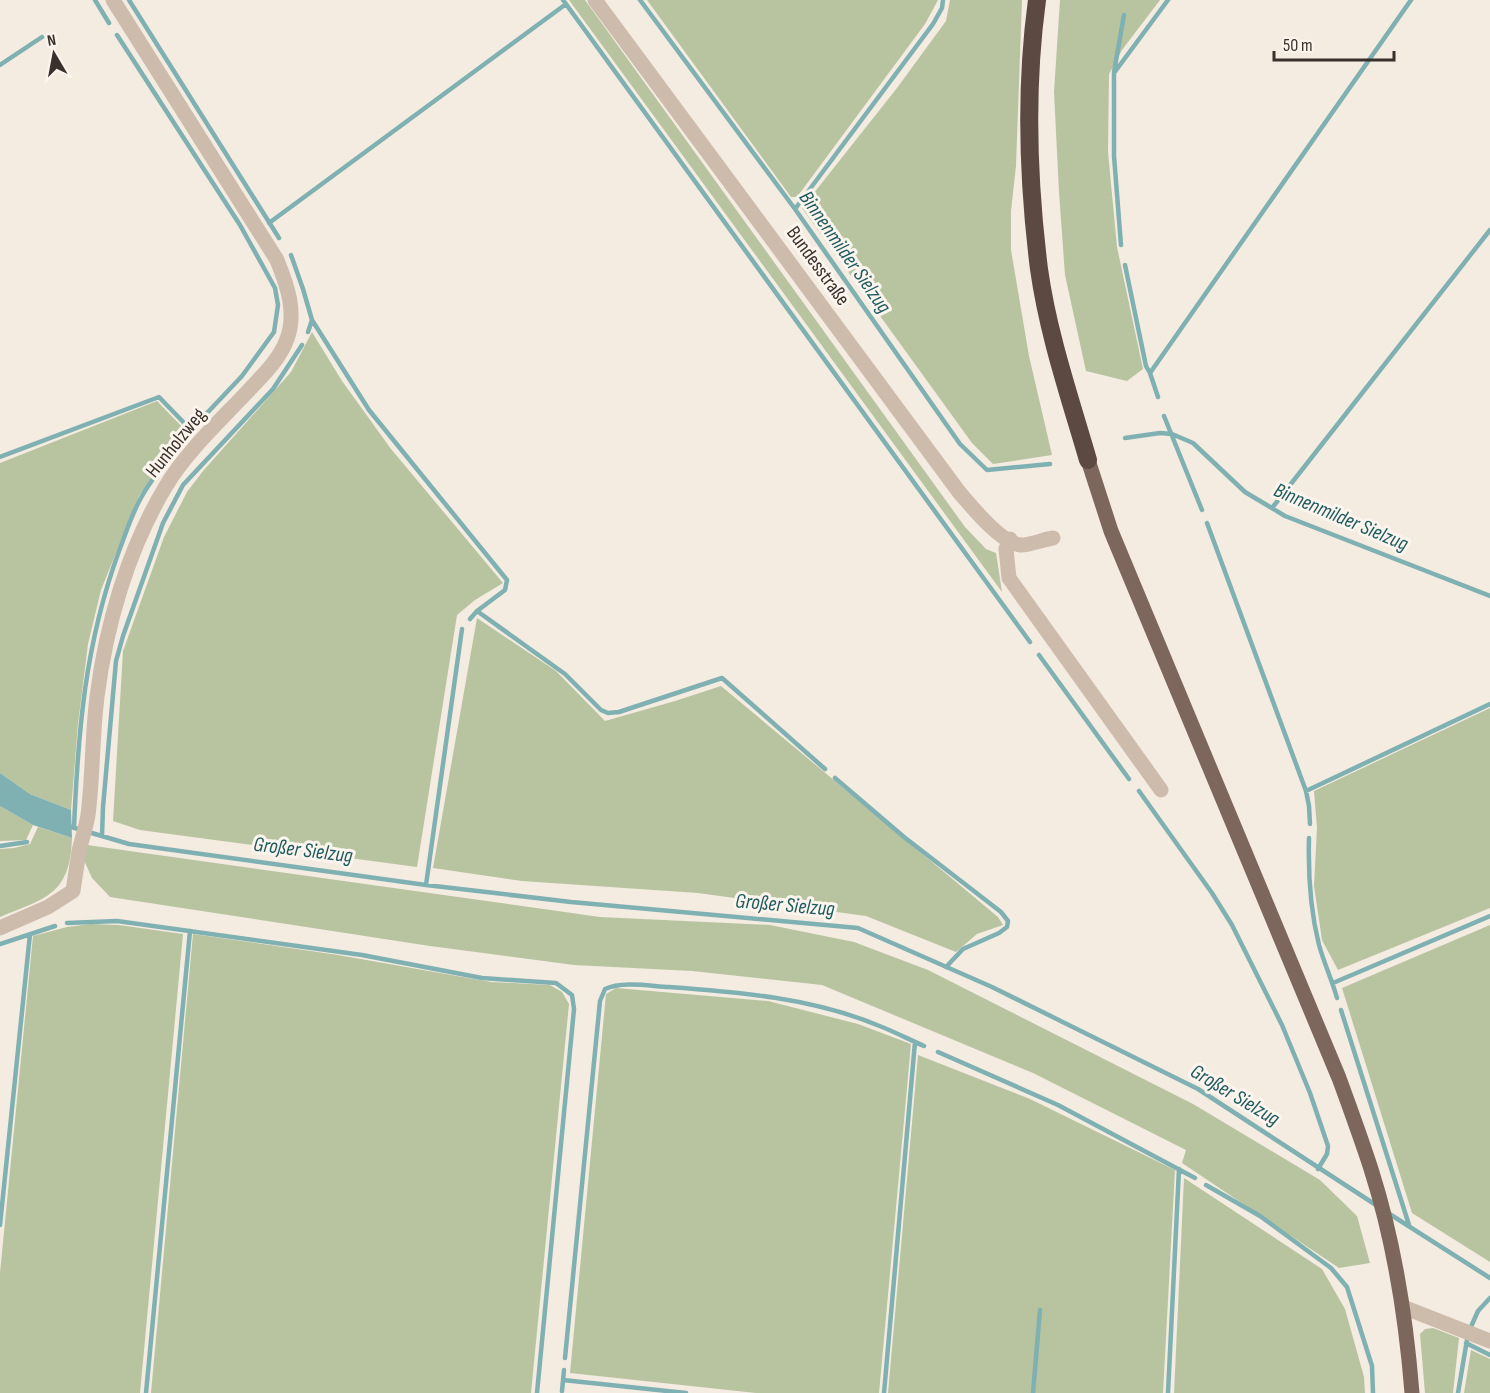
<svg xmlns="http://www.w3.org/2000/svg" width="1490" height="1393" font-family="'Sofia Sans Condensed',sans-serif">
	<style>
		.green { fill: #b8c4a0 }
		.water { fill: #7fb0b2 }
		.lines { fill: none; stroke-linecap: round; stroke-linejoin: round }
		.stream { stroke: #7fb0b2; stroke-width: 4.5 }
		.minor { stroke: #cdbbac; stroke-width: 15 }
		.major { stroke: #7d675c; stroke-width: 15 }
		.highway { stroke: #5c4a42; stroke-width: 18 }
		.labels { text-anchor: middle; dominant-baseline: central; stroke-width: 6; stroke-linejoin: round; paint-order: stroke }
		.street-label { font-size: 20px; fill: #3b302b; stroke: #fbf5ee }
		.water-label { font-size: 21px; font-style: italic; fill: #1f5a5e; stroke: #fbf5ee }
	</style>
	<rect width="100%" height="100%" fill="#f4ebe1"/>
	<path class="green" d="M569,0h16l380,527 21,22 10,4 6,39z
		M647,0h291l-13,24 -128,173h-6z
		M950,0h72l-6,166 -5,45v39l18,106 23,99 -59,9 -21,-21 -170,-235 95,-120 49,-67z
		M1060,0h100l-38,50 -13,24 -1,78 9,95 26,122 -16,12 -41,-10 -21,-96 -6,-83 -5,-100z
		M312,332l30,49 49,68 112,134 -28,17 -18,15 -40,252 -277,-37 -27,-9 10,-170 41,-114 23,-45 16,-21 88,-99z
		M157,401l29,30 -47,65 -38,94 -13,54 -10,80 -7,86 -41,-16 -30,-21v-310z
		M477,618l79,53 49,50 70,-20 46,-15 277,231 5,8 -26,9 -21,18 -90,-36 -168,-23 -176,-12 -89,-13z
		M1490,708v200l-152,62 -16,-30 -8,-54 3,-58 -3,-37z
		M0,806l33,19 -7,15 -26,1z
		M38,827l34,11c-2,57 -26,60 -72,79v-68l14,-1 16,-4z
		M87,845l513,72 170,8 84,17 74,28 265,134 127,76 37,36 13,47 -31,5 -157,-105 4,-13 -153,-77 -211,-88 -130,-14 -118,-6 -144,-19 -320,-49 -18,-19 -9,-20z
		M91,924l28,1 64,9 -43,459h-140v-120l33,-337 34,-9z
		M1490,925v337l-78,-49 -70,-225z
		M193,934l145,21 153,27 59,3 12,7 7,12 -38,389h-380z
		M616,988l152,13 90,23 53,20 -32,349h-123l-186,-20 36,-379z
		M918,1055l112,44 145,71 -12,223h-275z
		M1184,1178l138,91 23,40 19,68 1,16h-191z
		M1433,1328l26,10 -6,55h-28l-5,-59 5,-5z
		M1471,1350l19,9v34h-26z"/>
	<path class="water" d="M0,773l30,21 41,16 1,28 -39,-13 -33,-19z"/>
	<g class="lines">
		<path class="stream" d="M95,0l14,23
			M129,0l150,238
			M563,0l467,642
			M640,0l155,209 165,235 27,26 63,-6
			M117,35l123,190 35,63 3,17 -4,27 -32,44 -51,54
			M0,65l42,-28
			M1114,72l10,-57
			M795,209l138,-185 9,-16 1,-8
			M269,223l297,-219
			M1121,245l-7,-89v-83l54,-73
			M291,255l12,34 9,31 57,90 138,170 -2,10 -28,21 -7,8
			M1125,265l21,101 4,7 8,24
			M308,332l4,-12
			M1150,373l261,-373
			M1164,416l38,94
			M1125,438l35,-5 12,1 21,9 52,49 40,24 205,80
			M0,457l159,-60 32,33c-17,22 -36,43 -49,66 -10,17 -16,37 -23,55 -34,93 -41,180 -45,277
			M1272,508l218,-278
			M1207,523l99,268 3,15 1,18
			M477,611l88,63 36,36 7,3 11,-1 103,-34 103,91
			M1039,655l90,124
			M835,778l69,59 97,75 7,9 -1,6 -8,6 -36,16 -17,18
			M1139,791l73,102 20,32 50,100 28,68 18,53 -1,8 -9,15
			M1306,791l184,-87
			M68,826l61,18 297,41 145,17 287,26 134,59 206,102 181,118
			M102,836l1,-29 13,-146 7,-25 40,-113 20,-38 90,-96 29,-44
			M1309,838c-1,36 1,71 10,107 5,18 13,35 18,53
			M0,846l27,-4
			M426,885l36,-256
			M67,923l50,-2 245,34 120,23 74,5 16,12 2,14 -37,384
			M0,944l55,-18
			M1333,983l157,-67
			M1341,1010l68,215
			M938,1052l120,53 137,73
			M1206,1185l54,31 71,52 16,19 25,79 1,27
			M1388,1213l102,65
			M0,1225l30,-291
			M1470,1329l8,-18 12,-13
			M1466,1343l24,12
			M565,1358l35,-357 5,-12c18,-8 44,-3 64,-2 70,5 143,11 208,38 16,6 31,14 47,21
			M563,1380l123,13
			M562,1391l2,-21
			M146,1393l44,-462
			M884,1393l31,-351
			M1033,1393l7,-83
			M1168,1393l11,-224
			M1458,1393l9,-53"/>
		<path class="minor" d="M595,0l364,492c13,15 41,50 61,53 7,1 25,-6 33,-7
			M1010,539l-4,10 3,29 152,212
			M0,928l48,-21 25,-16c2,-13 4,-27 6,-40 3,-12 7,-24 9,-36 5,-39 4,-79 9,-118 9,-72 31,-148 69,-211 21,-35 55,-66 83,-96 14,-15 31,-31 38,-51 10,-27 0,-54 -10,-79l-164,-260
			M1403,1307l87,34"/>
		<path class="major" d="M1088,460l23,71 228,547c11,30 22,60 32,91 23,72 35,148 41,224"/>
		<path class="highway" d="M1037,0c-12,88 -9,181 2,269 9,65 31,129 49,191"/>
	</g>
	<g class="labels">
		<g class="street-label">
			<text transform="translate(818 266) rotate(54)">Bundesstraße</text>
			<text transform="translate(176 443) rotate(-51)">Hunholzweg</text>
		</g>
		<g class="water-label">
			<text transform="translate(845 252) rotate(55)">Binnenmilder Sielzug</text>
			<text transform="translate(1341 517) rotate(23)">Binnenmilder Sielzug</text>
			<text transform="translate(303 850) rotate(7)">Großer Sielzug</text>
			<text transform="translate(785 905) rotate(5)">Großer Sielzug</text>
			<text transform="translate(1235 1095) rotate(31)">Großer Sielzug</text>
		</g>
	</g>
	<g transform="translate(54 54) rotate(350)" stroke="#fbf5ee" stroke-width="4.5" paint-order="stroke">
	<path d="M0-4.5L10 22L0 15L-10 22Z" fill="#3b302b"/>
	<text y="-9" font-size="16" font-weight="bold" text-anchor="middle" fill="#3b302b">N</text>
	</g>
	<path d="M1274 51v9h120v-9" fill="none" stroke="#3b302b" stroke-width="3"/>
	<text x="1283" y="51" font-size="18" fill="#3b302b" stroke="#fbf5ee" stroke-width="4.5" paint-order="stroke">50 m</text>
</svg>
